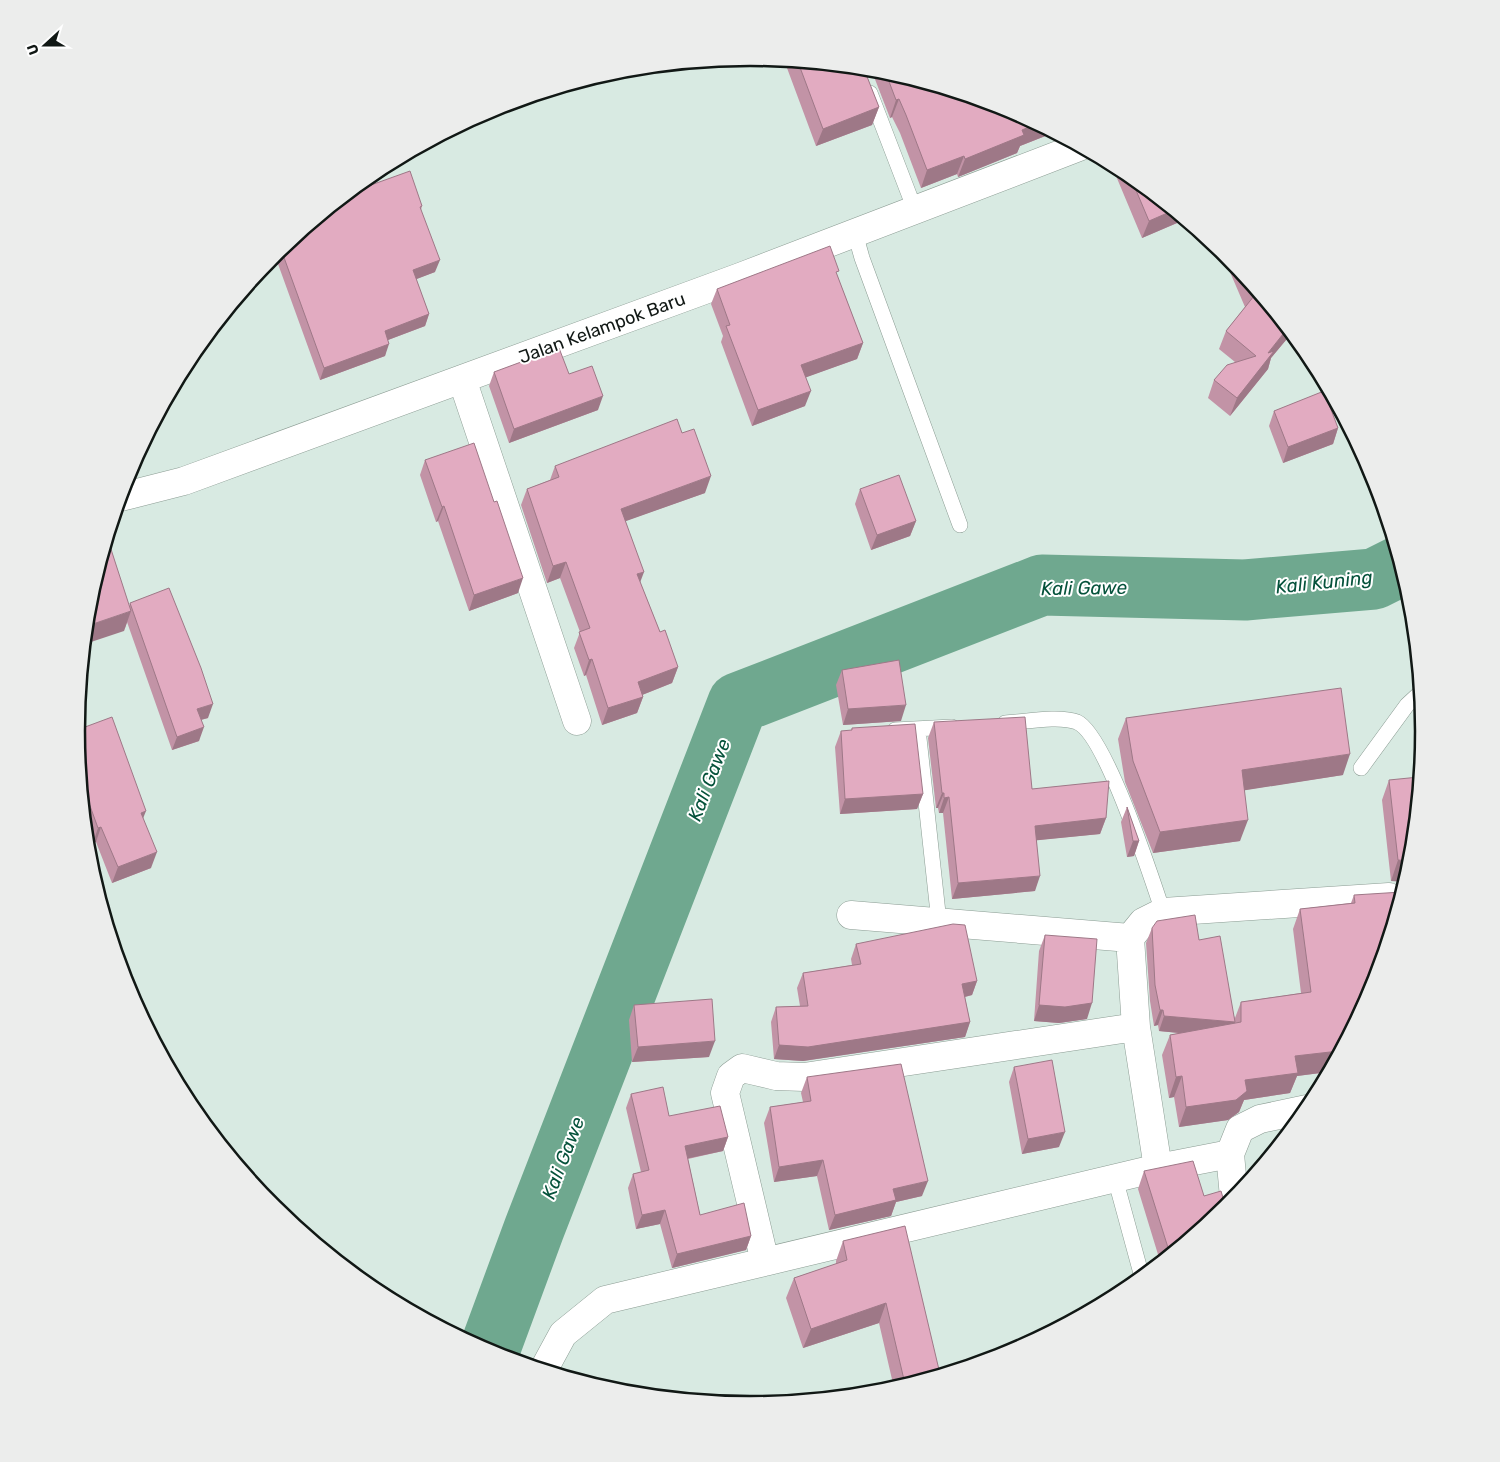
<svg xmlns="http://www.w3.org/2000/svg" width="1500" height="1462" font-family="Rubik,sans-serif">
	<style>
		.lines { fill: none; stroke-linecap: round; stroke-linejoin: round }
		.river { stroke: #6fa88f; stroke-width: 61 }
		.lane-casing { stroke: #8b9c93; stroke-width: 16 }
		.street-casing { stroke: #8b9c93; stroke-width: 29 }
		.lane { stroke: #fff; stroke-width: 15 }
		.street { stroke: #fff; stroke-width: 28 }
		.wall { fill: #c293a6 }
		.shaded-wall { fill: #9e7887 }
		.building { fill: #e2abc1; stroke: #9e7887 }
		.labels { text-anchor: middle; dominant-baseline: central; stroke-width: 4; stroke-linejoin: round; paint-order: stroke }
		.street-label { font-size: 18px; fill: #111815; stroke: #fff }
		.water-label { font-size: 19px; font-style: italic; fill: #05523b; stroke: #fff }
		.rim { fill: none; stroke: #111815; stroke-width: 2.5 }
	</style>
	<rect width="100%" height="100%" fill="#d8eae2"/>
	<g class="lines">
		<path class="river" d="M489,1351l45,-122 204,-526 304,-118 203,5 129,-11 26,-13"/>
		<g class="lane-casing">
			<path id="lane" d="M870,93l45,117
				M855,233l7,25 98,267
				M1005,723c19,-1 54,-8 72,-1 28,12 75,157 86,190
				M918,729l21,193
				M895,730l57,-3
				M1361,768l46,-63 13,-12
				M1115,1178l27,99"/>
		</g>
		<g class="street-casing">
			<path id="street" d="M462,379l115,342
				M121,497l63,-16 556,-204 339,-130
				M851,915l279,23
				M1158,1168l-22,-141 -6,-89 13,-16 20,-10 226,-15
				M1234,1197l-4,-43 10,-25 20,-10 47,-10
				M765,1262l-40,-169 6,-17 11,-8 34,8 28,1 332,-50
				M544,1369l19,-35 42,-34 553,-132 72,-14"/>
		</g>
		<use href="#lane" class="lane"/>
		<use href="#street" class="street"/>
	</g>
	<path class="wall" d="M789,61l75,8 15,38 -7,18 -56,21 -29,-78z
		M871,69l11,1 126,39 45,24 -33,13 -3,7 -59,24 -1,-3 -36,14 -21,-55 -8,-16 -2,1z
		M1111,164l13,7 60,49 -42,18z
		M371,185l51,21 -1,4 14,62 -19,7 13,35 -4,12 -37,14 -3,16 -65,24 -42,-116 -16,5 12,-14z
		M1221,251l5,4 65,79 -20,24 -3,11 -38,47 -22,-18 6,-18 21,-18 -16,-13 7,-18 19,-24z
		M837,275l26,68 -6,16 -51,18 -1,29 -53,20 -31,-84 2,-6 -12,-32 6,-15z
		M494,372l75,2 29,36 -89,33 -20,-57z
		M1274,411l64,17 -5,16 -50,19 -14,-37z
		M425,460l69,42 24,91 -49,18 -31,-90 -2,1 -16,-47z
		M555,466l150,27 -80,28 15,61 20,50 18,35 -6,16 -30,12 1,2 -6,16 -35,12 -16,-50 -2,1 -10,-28 6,-16 -20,-54 -13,5 -26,-78 6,-16 23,-9z
		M860,489l56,32 -6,15 -39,14 -16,-46z
		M130,603l78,115 -7,2 -2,21 -27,9 -45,-128 -3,9z
		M842,670l59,51 -58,4 -7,-40z
		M1126,718l217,57 -99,15 -4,51 -87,12 -28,-71 -7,-43z
		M934,722l98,67 74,29 -6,16 -63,6 -2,51 -83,8 -9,-86h-4l-1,-5h-2l-8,-70z
		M852,728l71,66 -6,15 -77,5 -5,-67 6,-16h10z
		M1423,729l1,2 -3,21 -2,-13z
		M77,730l74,138 -39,15 -16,-41 -3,1 -7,-20z
		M1389,780l21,83 -19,18 -9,-81z
		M1127,807l12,34 -5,15 -7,1 -6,-35z
		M1354,895l18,94 -44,83 -31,4 -7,17 -46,7 -5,12 -11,8 -49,7 -5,-30 -5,1 -7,-43 8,-20 9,-2 -20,-2 -1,-6 -4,1 -4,-25 -4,-58 6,-15 47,12 36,78 6,-16 60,-9 -8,-64 7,-20 51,-6z
		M1045,935l42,84 -28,4 -25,-2 5,-70z
		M856,944l121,37 -5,14 -7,2 5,25 -5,15 -162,24 -29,-2 -3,-37 5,-15 24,-1 -3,-18 6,-15 49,-8 -1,-6z
		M634,1005l75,52 -77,5 -3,-42z
		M1014,1067l45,80 -37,7 -13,-72z
		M807,1077l115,119 -26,6 -5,14 -62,14 -12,-54 -43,6 -10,-59 6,-16 33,-5 -2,-9z
		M631,1094l38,22 59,21 -5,14 -35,8 12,56 51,21 -5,14 -74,18 -12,-44 -24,5 -8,-41 5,-14 8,-2 -15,-64z
		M1144,1171l60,25 22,12 -66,53 -22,-72z
		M843,1241l97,133 -46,14 -15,-65 -76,25 -17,-50 8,-20 42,-14v-3z"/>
	<path class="shaded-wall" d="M899,99l-7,18 -2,1 6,-18z
		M879,107l-7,18 -56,21 7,-17z
		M1036,124l17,9 -33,13 -3,7 -59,24 7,-18 57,-29z
		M964,156l-7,18 -36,14 6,-18z
		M1172,211l12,9 -42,18 7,-17z
		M282,252l-4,12 -16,5 12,-14z
		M440,260l-5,12 -26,10 4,-12z
		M429,314l-4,12 -45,17 5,-12z
		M1287,329l4,5 -20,24 -3,11 -38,47 7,-18 31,-45z
		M863,343l-6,16 -61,22 5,-16z
		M389,344l-4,12 -65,24 4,-12z
		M811,391l-6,15 -53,20 6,-16z
		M603,396l-5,14 -89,33 5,-14z
		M1338,428l-5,16 -50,19 5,-16z
		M711,476l-6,17 -90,32 6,-16z
		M444,506l-6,15 -2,1 6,-15z
		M916,521l-6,15 -39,14 6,-15z
		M566,562l-6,16 -13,5 6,-17z
		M644,572l-6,16 -1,-14z
		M523,578l-5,15 -49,18 5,-16z
		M131,611l-7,20 -39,13 2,-18z
		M592,659l-6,16 -2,1 5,-16z
		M678,667l-6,16 -40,16 6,-17z
		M643,697l-6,16 -35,12 6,-17z
		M213,704l-5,14 -16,4 5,-13z
		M906,705l-5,16 -58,4 5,-16z
		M204,727l-5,14 -27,9 5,-13z
		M1350,754l-7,21 -109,17 8,-22z
		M942,793h2l-6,15h-2z
		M923,794l-6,15 -77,5 5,-15z
		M949,797l-6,16h-4l5,-15z
		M146,811l-6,15 1,-13z
		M1106,818l-6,16 -70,7 5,-15z
		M1248,820l-8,21 -87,12 7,-21z
		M101,827l-5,15 -3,1 5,-15z
		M1133,841h6l-5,15 -7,1z
		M157,852l-6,16 -39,15 6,-16z
		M1398,860l13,1 -6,21 -14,-1z
		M1040,876l-5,15 -83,8 6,-16z
		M977,981l-5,14 -16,4 6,-15z
		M1092,1003l-5,16 -28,4 -25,-2 5,-16z
		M1160,1010h3l-5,15 -4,1z
		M1164,1016l71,6 -5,16 -71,-7z
		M970,1022l-5,15 -162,24 -29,-2 5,-14z
		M715,1041l-6,16 -77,5 6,-15z
		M1339,1051l-11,21 -31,4 -7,17 -46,7 -5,12 -11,8 -49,7 7,-20 59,-27 50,-24z
		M1182,1076l-8,21 -5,1 7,-21z
		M1065,1132l-6,15 -37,7 6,-15z
		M728,1137l-5,14 -43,9 5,-14z
		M823,1160l-6,16 -43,6 5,-15z
		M928,1181l-6,15 -26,6 -5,14 -62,14 6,-15 58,-26z
		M665,1210l-5,14 -24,5 6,-14z
		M751,1236l-5,14 -74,18 5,-14z
		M886,1303l-7,20 -76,25 8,-19z"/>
	<path class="building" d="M798,62l66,7 15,38 -56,22z
		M885,71l123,38 28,15 -14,6 2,5 -59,24 -1,-3 -37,14 -21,-55 -7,-16 -3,1z
		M410,171l12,35 -2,1 20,53 -27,10 16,44 -44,17 4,13 -65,24 -42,-116 -7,2 94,-77 2,8z
		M1130,176l42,35 -23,10z
		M830,246l9,25 -3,1 27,71 -62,22 10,26 -53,19 -32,-84 4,-1 -13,-36z
		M1249,282l38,47 -19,24 6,-2 -37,47 -23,-18 13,-15 29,-9 -30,-25 28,-35z
		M559,348l10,26 23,-8 11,30 -89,33 -20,-57z
		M1324,391l14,37 -50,19 -14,-36z
		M677,419l5,14 12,-4 17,47 -90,33 23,63 -7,2 23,58 5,-2 13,37 -40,15 5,15 -35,11 -16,-49 -3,1 -10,-28 11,-4 -24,-66 -13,4 -26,-77 32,-12 -4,-11z
		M474,443l20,59 3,-1 26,77 -49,17 -30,-89 -2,1 -17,-47z
		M899,475l17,46 -39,14 -17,-46z
		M108,540l23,71 -44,15 3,-27z
		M169,588l32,80 12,36 -16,5 7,18 -27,10 -47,-134z
		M899,660l7,45 -58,4 -6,-39z
		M1341,688l9,66 -108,16 6,50 -88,12 -27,-71 -7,-43z
		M112,717l34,94 -5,2 16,39 -39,15 -17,-40 -3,1 -17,-47 -5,-50 1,-1z
		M1025,717l7,72 77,-8 -3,37 -71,8 5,50 -82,7 -9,-86 -5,1v-5h-2l-8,-71z
		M915,724l8,70 -78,5 -4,-68 11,-1v-2z
		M1419,777l-8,84 -13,-1 -9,-80z
		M1127,807l12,34h-6z
		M1402,892l-30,97 -33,62 -44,5 3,17 -53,7 2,11 -11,9 -50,7 -4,-31 -6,1 -6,-42 71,-13v-20l70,-10 -11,-83 55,-6 -1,-8z
		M1195,915l4,25 21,-4 15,86 -71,-6 -1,-6h-3l-5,-25 -3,-57 5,-7z
		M953,924l12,1 12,56 -15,3 8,38 -162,25 -29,-2 -3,-38 32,-1 -5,-33 58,-9 -5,-20z
		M1045,935l52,4 -5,64 -27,4 -26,-2z
		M712,999l3,42 -77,6 -4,-42z
		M1052,1060l13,72 -37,7 -14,-72z
		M901,1064l27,117 -35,8 3,11 -61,15 -12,-55 -44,7 -9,-60 41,-6 -4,-24z
		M663,1087l6,29 51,-10 8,31 -43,9 15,69 44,-12 7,33 -74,18 -12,-44 -23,5 -9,-41 16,-4 -18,-76z
		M1193,1161l11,35 17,-5 5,17 -56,46 -26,-83z
		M905,1226l35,148 -35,10 -19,-81 -75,26 -17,-51 53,-18 -4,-19z"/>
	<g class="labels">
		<g class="street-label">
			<text transform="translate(602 328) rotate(-20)">Jalan Kelampok Baru</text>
		</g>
		<g class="water-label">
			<text transform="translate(1324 582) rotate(-6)">Kali Kuning</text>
			<text transform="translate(1084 588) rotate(-1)">Kali Gawe</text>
			<text transform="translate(709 780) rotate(-69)">Kali Gawe</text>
			<text transform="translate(563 1158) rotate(-69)">Kali Gawe</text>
		</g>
	</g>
	<path d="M0 0H1500V1462H0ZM85 731a665 665 0 1 1 1330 0a665 665 0 1 1-1330 0Z" fill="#ecedec" fill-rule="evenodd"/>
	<path class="rim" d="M85 731a665 665 0 1 1 1330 0a665 665 0 1 1-1330 0Z"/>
	<g transform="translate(45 45) rotate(249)" stroke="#ffffff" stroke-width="4" paint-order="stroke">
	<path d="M0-4L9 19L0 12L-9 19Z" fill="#111815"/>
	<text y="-8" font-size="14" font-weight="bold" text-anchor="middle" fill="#111815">U</text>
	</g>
</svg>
